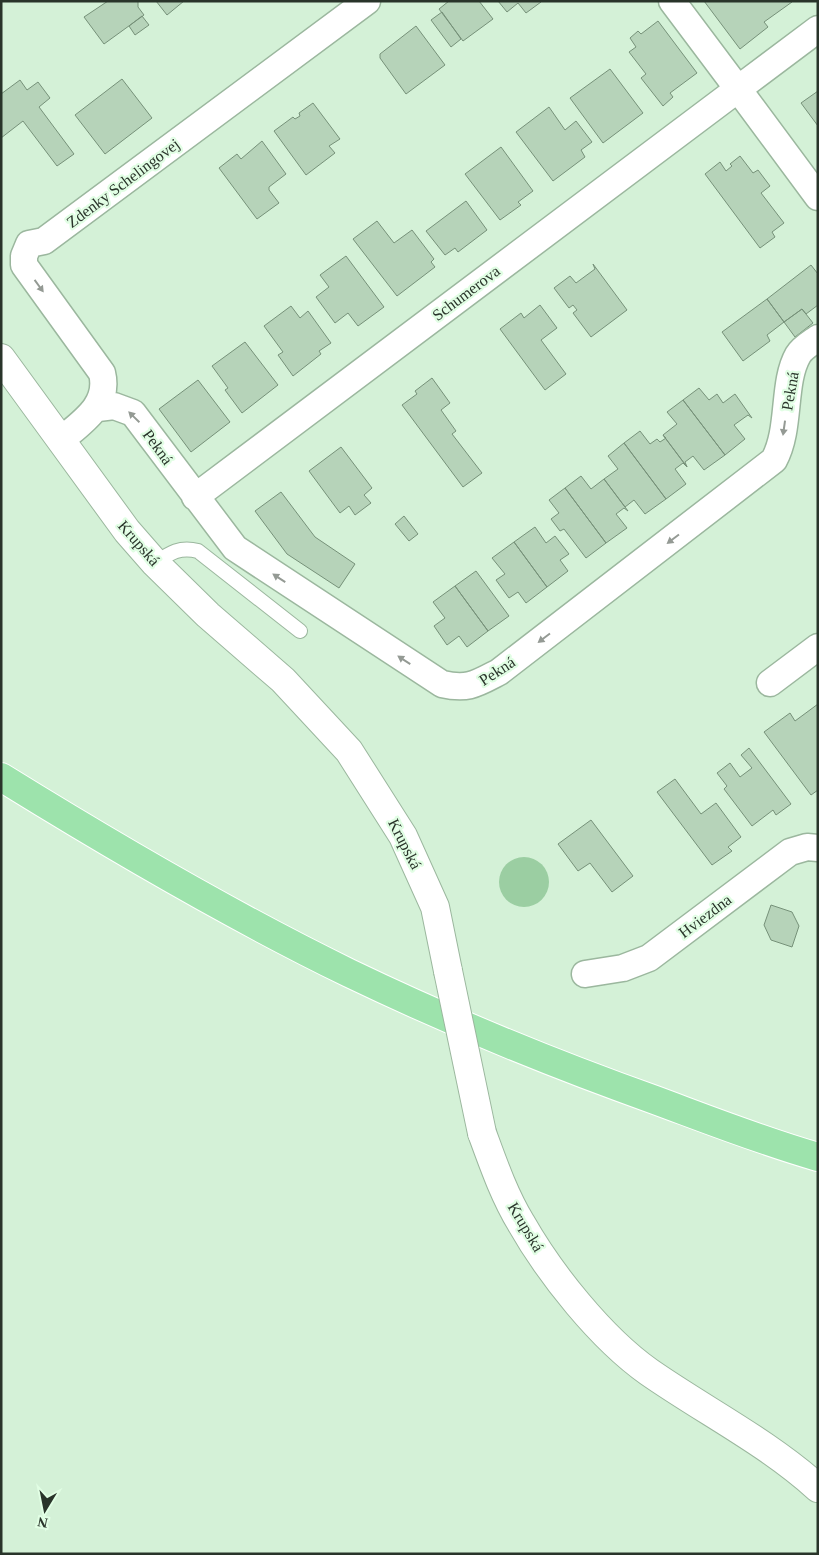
<svg xmlns="http://www.w3.org/2000/svg" width="819" height="1555" font-family="'Times New Roman',serif">
	<style>
		.green { fill: #9bcea2 }
		.building { fill: #b6d3b9; stroke: #769179 }
		.lines { fill: none; stroke-linecap: round; stroke-linejoin: round }
		.service-casing { stroke: #9bb79e; stroke-width: 16 }
		.minor-casing { stroke: #9bb79e; stroke-width: 29 }
		.tertiary-casing { stroke: #9bb79e; stroke-width: 30 }
		.primary-casing { stroke: #fff; stroke-width: 30 }
		.service { stroke: #fff; stroke-width: 14 }
		.minor { stroke: #fff; stroke-width: 26 }
		.tertiary { stroke: #fff; stroke-width: 28 }
		.primary { stroke: #9de3ac; stroke-width: 28 }
		.tertiary-bridge-casing { stroke: #9bb79e; stroke-width: 30; stroke-linecap: butt }
		.tertiary-bridge { stroke: #fff; stroke-width: 28 }
		.oneway { fill: #949a94 }
		.labels { text-anchor: middle; dominant-baseline: central; stroke-width: 4.5; stroke-linejoin: round; paint-order: stroke }
		.street-label { font-size: 16px; fill: #29342a; stroke: #e1fee4 }
	</style>
	<rect width="100%" height="100%" fill="#d4f1d7"/>
	<path class="green" d="M499 882a25 25 0 1 1 50 0a25 25 0 1 1-50 0Z"/>
	<path class="building" d="M108,1h30v6l6,8 -40,29 -20,-27z
		M156,1h28l-17,14z
		M449,1h30l14,18 -30,22 -24,-32z
		M498,1h43v1l-15,11 -8,-10 -11,9z
		M704,1h87l1,1 -28,20 4,5 -28,22z
		M442,12l19,27 -10,8 -20,-27z
		M142,16l7,9 -14,10 -6,-9z
		M658,21l39,52 -27,20 3,4 -10,9 -22,-28 5,-4 -17,-22 7,-5 -6,-9 8,-7 3,3z
		M416,26l29,39 -39,29 -26,-36v-4z
		M610,69l33,44 -40,30 -33,-45z
		M122,79l30,39 -47,36 -30,-39z
		M20,80l7,10 11,-8 12,16 -11,9 35,47 -17,12 -34,-45 -22,17v-44z
		M818,91v35l-17,-23z
		M313,103l27,36 -11,7 6,7 -29,22 -32,-44 19,-14 2,2 5,-3 -1,-3z
		M549,107l16,23 11,-9 16,21 -11,8 4,7 -32,24 -37,-49z
		M262,141l24,33 -17,13v3l10,13 -22,16 -38,-51 18,-14 4,5z
		M501,147l32,44 -15,11 3,3 -21,15 -35,-46z
		M740,156l13,17 5,-3 12,16 -9,7 23,30 -12,9 3,5 -15,11 -55,-74 15,-12 6,9 6,-5 -2,-2z
		M466,201l21,29 -29,22 -3,-4 -10,7 -19,-24z
		M377,221l17,22 18,-13 22,29 -3,3 4,5 -38,29 -44,-57z
		M346,256l38,51 -26,19 -10,-13 -13,10 -19,-26 13,-10 -9,-12z
		M593,264l34,46 -36,27 -18,-24 4,-3 -4,-5 -4,3 -15,-20 16,-12 6,7 19,-14z
		M811,265l7,9v31l-12,9 -4,-5 -18,13 -17,-23z
		M767,299l17,23 -17,13 3,6 -27,20 -21,-29z
		M540,305l17,23 -16,12 25,34 -21,16 -45,-61 21,-16 3,5z
		M291,306l9,12 8,-7 23,32 -12,8 2,3 -28,22 -15,-21 5,-3 -19,-26z
		M802,309l11,14 -18,14 -11,-15z
		M245,342l33,43 -36,28 -17,-23 3,-2 -16,-22z
		M432,378l18,25 -9,7 15,21 -4,3 30,39 -19,14 -61,-82 15,-11 -2,-3z
		M198,380l32,42 -39,30 -32,-43z
		M699,388l10,12 8,-6 6,9 12,-9 17,24 -4,-3 -14,10 11,14 -20,16 -42,-55z
		M683,400l42,55 -21,15 -11,-14 -8,6 2,5 -24,-32 14,-11 -10,-12z
		M640,431l10,13 7,-5 3,3 6,-4 -3,-3 24,32 -4,-4 -8,6 11,15 -20,15 -42,-56z
		M624,443l42,56 -21,15 -11,-14 -9,7 -21,-28 14,-10 -10,-13z
		M341,447l31,41 -8,7 7,8 -16,12 -6,-9 -9,7 -31,-42z
		M581,476l10,13 13,-10 24,32 -4,-3 -8,6 11,14 -21,15 -41,-55z
		M565,488l41,55 -20,15 -22,-29 -4,2 -9,-12 8,-6 -10,-13z
		M281,492l34,45 40,27 -16,24 -52,-34 -32,-43z
		M404,516l14,18 -9,7 -14,-17z
		M535,527l11,16 9,-7 14,18 -9,6 8,11 -21,16 -33,-45z
		M514,542l33,45 -21,16 -8,-11 -9,6 -13,-18 9,-6 -13,-16z
		M476,571l33,45 -21,15 -33,-45z
		M455,586l33,45 -21,16 -8,-11 -12,9 -13,-19 11,-8 -12,-16z
		M818,704v86l-7,5 -47,-63 26,-19 5,8z
		M749,748l42,56 -15,11 -3,-5 -21,16 -28,-37 3,-3 -10,-13 13,-10 10,14 12,-9 -11,-13z
		M675,779l26,35 15,-11 25,34 -13,10 4,4 -20,14 -55,-73z
		M591,820l42,56 -21,16 -22,-29 -12,8 -20,-27z
		M771,905l21,7 7,14 -7,21 -21,-7 -7,-15z"/>
	<g class="lines">
		<g class="service-casing">
			<path id="service" d="M155,563c15,-10 25,-17 43,-12l102,80"/>
		</g>
		<g class="minor-casing">
			<path id="minor" d="M672,1l66,88 80,-60
				M98,408l16,-2 19,7 102,135 207,136c26,6 34,0 57,-12l275,-212c17,-31 8,-77 24,-105 4,-7 13,-12 20,-17
				M61,440c21,-18 49,-35 41,-67l-78,-108v-9l5,-12 15,-3 323,-240
				M195,497l543,-408 80,108
				M770,683l48,-36
				M585,974l38,-6 26,-10 141,-106 17,-5 11,1"/>
		</g>
		<g class="tertiary-casing">
			<path id="tertiary" d="M1,358l126,173 28,32 53,52 75,65 66,71 54,85 32,71 13,64
				M482,1133c11,30 22,62 39,90 29,51 80,115 128,149 56,39 118,70 169,116"/>
		</g>
		<g class="primary-casing">
			<path id="primary" d="M1,777c113,70 229,138 348,196 100,48 202,90 306,127 54,20 107,41 163,57"/>
		</g>
		<use href="#service" class="service"/>
		<use href="#minor" class="minor"/>
		<use href="#tertiary" class="tertiary"/>
		<use href="#primary" class="primary"/>
		<g class="tertiary-bridge-casing">
			<path id="tertiary-bridge" d="M448,971l34,162"/>
		</g>
		<use href="#tertiary-bridge" class="tertiary-bridge"/>
	</g>
	<defs><path id="oneway-solid" d="M-6-.8H1V-3.2L6.5 0L1 3.2V.8H-6Z" transform="scale(1.25)"/></defs>
	<g class="oneway">
		<use href="#oneway-solid" transform="translate(39 286) rotate(54)"/>
		<use href="#oneway-solid" transform="translate(134 417) rotate(-136)"/>
		<use href="#oneway-solid" transform="translate(784 428) rotate(98)"/>
		<use href="#oneway-solid" transform="translate(673 539) rotate(143)"/>
		<use href="#oneway-solid" transform="translate(279 578) rotate(-147)"/>
		<use href="#oneway-solid" transform="translate(544 638) rotate(143)"/>
		<use href="#oneway-solid" transform="translate(404 660) rotate(-147)"/>
	</g>
	<g class="labels">
		<g class="street-label">
			<text transform="translate(123 183) rotate(-37)">Zdenky Schelingovej</text>
			<text transform="translate(466 293) rotate(-37)">Schumerova</text>
			<text transform="translate(790 391) rotate(-80)">Pekná</text>
			<text transform="translate(158 447) rotate(54)">Pekná</text>
			<text transform="translate(139 543) rotate(49)">Krupská</text>
			<text transform="translate(497 671) rotate(-33)">Pekná</text>
			<text transform="translate(405 844) rotate(63)">Krupská</text>
			<text transform="translate(705 916) rotate(-37)">Hviezdna</text>
			<text transform="translate(526 1227) rotate(59)">Krupská</text>
		</g>
	</g>
	<rect width="819" height="1555" fill="none" stroke="#29342a" stroke-width="5"/>
	<g transform="translate(45 1510) rotate(190)" stroke="#e1fee4" stroke-width="4" paint-order="stroke">
	<path d="M0-4L9 19L0 12L-9 19Z" fill="#29342a"/>
	<text y="-8" font-size="14" font-weight="bold" text-anchor="middle" fill="#29342a">N</text>
	</g>
</svg>
